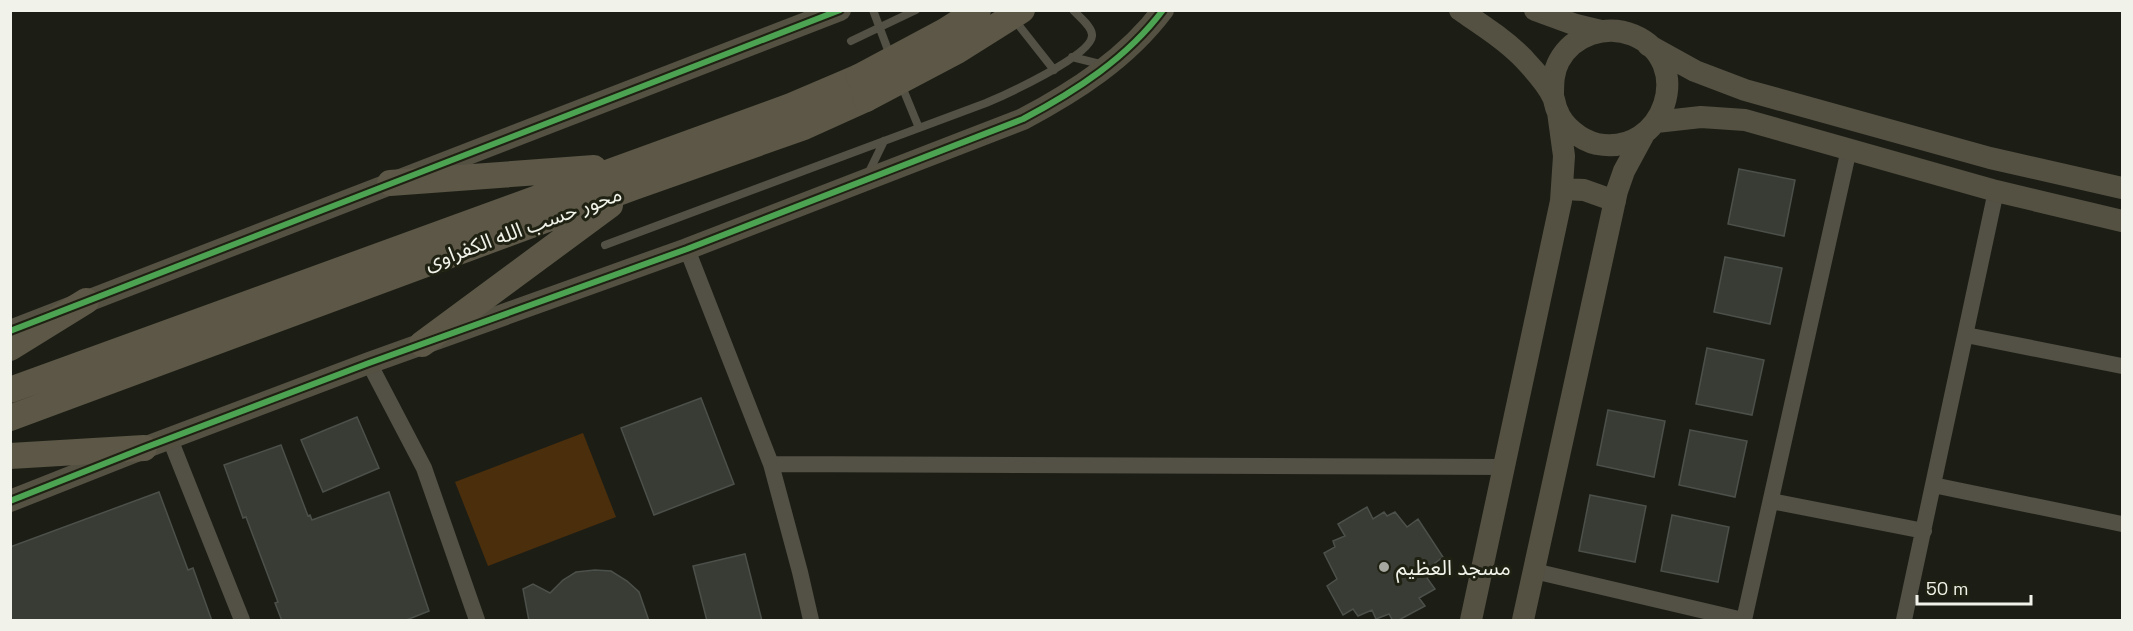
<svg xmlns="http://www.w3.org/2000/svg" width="2133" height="631" font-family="'Space Grotesk','Noto Sans Arabic',sans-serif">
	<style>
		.green { fill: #4b2e0c }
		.building { fill: #393c34; stroke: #4c504a; stroke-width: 1.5 }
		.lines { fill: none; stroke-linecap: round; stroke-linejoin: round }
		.lane { stroke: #535045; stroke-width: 8 }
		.street { stroke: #535045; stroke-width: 16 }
		.secondary { stroke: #545042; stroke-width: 22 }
		.primary { stroke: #5c5746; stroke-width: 26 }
		.primary-bridge { stroke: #5c5746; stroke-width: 26 }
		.cycleway-casing { stroke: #1f2112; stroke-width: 10 }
		.cycleway { stroke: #4ca352; stroke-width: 6 }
		.poi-dot { fill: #a6a89f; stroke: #1f2112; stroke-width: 2 }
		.labels { text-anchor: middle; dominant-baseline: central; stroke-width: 6; stroke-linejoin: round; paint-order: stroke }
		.street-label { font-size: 21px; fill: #f1f2e9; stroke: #1f2112 }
		.poi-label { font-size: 21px; fill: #f1f2e9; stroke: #1f2112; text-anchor: start }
	</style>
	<rect width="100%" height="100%" fill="#1c1e16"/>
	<path class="green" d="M583,433l33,84 -128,49 -33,-84z"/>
	<path class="building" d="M1739,169l56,11 -11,56 -56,-12z
		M1725,257l57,11 -12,56 -56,-12z
		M1707,348l57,12 -12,55 -56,-11z
		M701,398l33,86 -80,31 -33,-87z
		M1608,410l57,11 -11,56 -57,-12z
		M357,417l22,51 -56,24 -22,-52z
		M1690,430l57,11 -12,56 -56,-12z
		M281,445l27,71 2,-1 2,5 77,-28 40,119 -25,10h-122l-7,-18 3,-1 -32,-85 -3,1 -19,-53z
		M159,492l29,78 5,-2 19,53h-202v-74z
		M1590,495l56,11 -11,56 -56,-11z
		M1367,507l6,12 11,-7 3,4 8,-4 12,15 11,-8 25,38 -8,6 5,7 -13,8 8,11 -16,9 6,8 -28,15h-4l-4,-7 -13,5 -4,-9 -14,6 -5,-7 -10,6 -16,-29 10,-7 -13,-26 11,-6 -2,-6 12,-5 -7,-12z
		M1672,515l57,12 -11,55 -57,-11z
		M745,554l17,67h-55l-14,-55z
		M595,570l16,1 16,10 12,11 10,29h-120l-6,-32 10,-5 17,9 13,-13 13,-8z"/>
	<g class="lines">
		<path class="lane" d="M873,10l18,48
			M1013,18l41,52
			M851,41l65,-31
			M1072,57l32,8
			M901,84l18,44
			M868,174l16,-33
			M605,245l381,-142c19,-8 105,-47 106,-67 1,-9 -13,-19 -19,-26"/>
		<path class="street" d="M687,249l84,215 29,108 11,48
			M1966,335l156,31
			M369,363l55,105 53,152
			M170,439l72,181
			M771,464l732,3
			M1933,485l189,39
			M1771,501l153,30
			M1534,571l209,49
			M1744,620l105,-471
			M1904,620l92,-429"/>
		<path class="secondary" d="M1460,10c22,15 44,29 62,47 11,12 24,25 31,40 2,4 2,9 4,13 6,16 23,30 40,34 68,13 99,-83 36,-109 -27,-11 -60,0 -74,26 -6,11 -6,23 -6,35
			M1535,10l41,15 25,6
			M1648,45l47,26 50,19 245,68 132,30
			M1656,122l45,-5 44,3 251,71 126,30
			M1562,189l22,1 31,11
			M10,331l830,-321
			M10,501l134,-53 225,-85 318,-114 336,-130c53,-28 104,-61 140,-109
			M1471,620l90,-419 3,-45 -6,-44
			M1523,620l94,-429 7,-20 20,-37"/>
		<path class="primary" d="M390,183l204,-15
			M422,344l188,-139
			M10,348l76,-47
			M10,390l781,-284 68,-29
			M10,418l624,-231 170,-60 62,-28
			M10,456l134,-8"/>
		<path class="primary-bridge" d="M859,77l86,-46 33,-21
			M866,99l91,-48 65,-41"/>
		<g class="cycleway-casing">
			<path id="cycleway" d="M10,331l830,-321
				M10,501l134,-53 225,-85 318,-114 336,-130c53,-28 104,-61 140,-109"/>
		</g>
		<use href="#cycleway" class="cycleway"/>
	</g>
	<circle class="poi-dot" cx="1384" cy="567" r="6"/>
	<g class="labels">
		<g class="street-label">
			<text transform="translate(523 228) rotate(-20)">محور حسب الله الكفراوى</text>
		</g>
		<g class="poi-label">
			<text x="1396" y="567">مسجد العظيم</text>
		</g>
	</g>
	<rect width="2133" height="631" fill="none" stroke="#f1f2e9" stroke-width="24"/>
	<path d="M1917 595v9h114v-9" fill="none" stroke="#f1f2e9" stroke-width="3"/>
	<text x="1926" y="595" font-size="18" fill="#f1f2e9" stroke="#1f2112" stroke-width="4.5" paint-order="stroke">50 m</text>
</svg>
